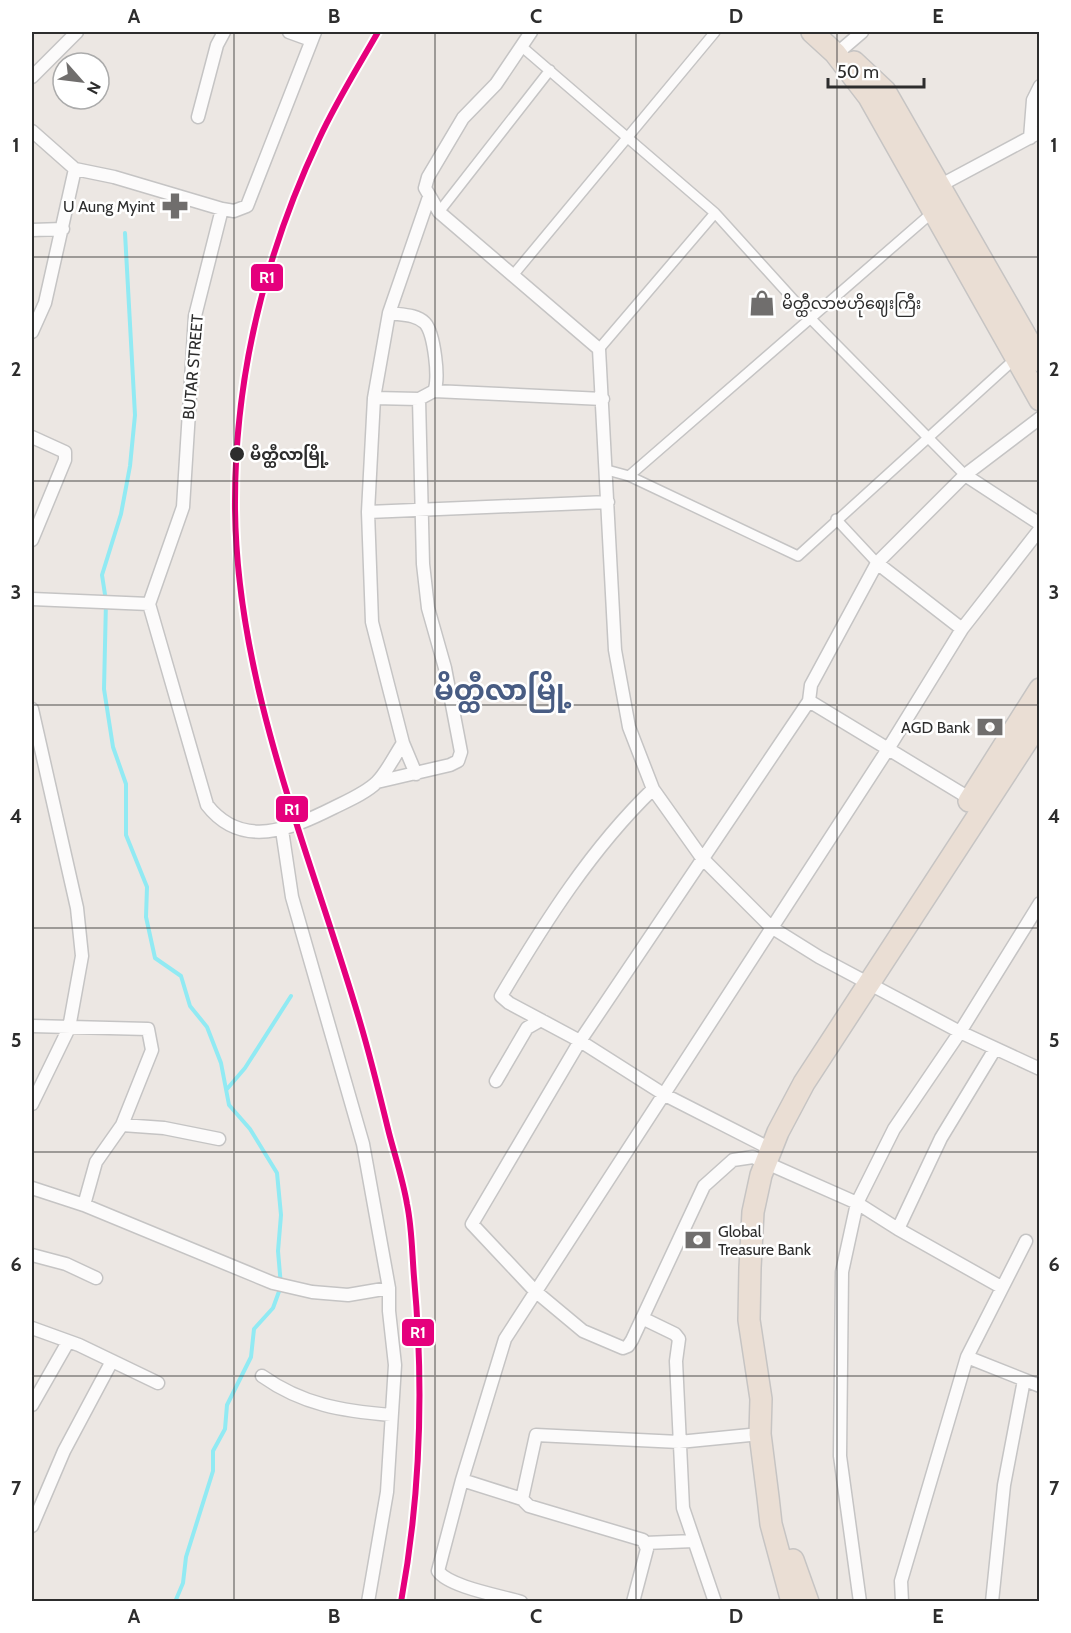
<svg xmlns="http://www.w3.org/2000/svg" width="1071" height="1633" font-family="Cabin,'Noto Sans Myanmar',sans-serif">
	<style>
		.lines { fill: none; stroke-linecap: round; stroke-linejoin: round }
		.stream { stroke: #91eaf3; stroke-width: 4 }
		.pedestrian-casing { stroke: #c5c4c4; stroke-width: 12 }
		.minor-casing { stroke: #c5c4c4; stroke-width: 15 }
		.trunk-casing { stroke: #c6c4c3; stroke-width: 24 }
		.pedestrian { stroke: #fcfbfb; stroke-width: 9 }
		.minor { stroke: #fcfbfb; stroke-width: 12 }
		.trunk { stroke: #eaded4; stroke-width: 21 }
		.rail-1-casing { stroke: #fff; stroke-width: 10 }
		.rail-1 { stroke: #e5007d; stroke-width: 6 }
		.grid { fill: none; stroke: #2d2d2d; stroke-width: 1.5; stroke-opacity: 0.55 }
		.stop-dot { fill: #2d2d2d; stroke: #fff; stroke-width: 2 }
		.labels { text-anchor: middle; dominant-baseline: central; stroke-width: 5; stroke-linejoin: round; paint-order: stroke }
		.poi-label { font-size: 16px; fill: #2d2d2d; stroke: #fff; text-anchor: end }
		.street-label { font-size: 16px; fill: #2d2d2d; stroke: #fff }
		.stop-label { font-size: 16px; font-weight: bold; fill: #2d2d2d; stroke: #fff; text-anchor: start }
		.town-label { font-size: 28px; font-weight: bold; fill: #485c83; stroke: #fff }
		.line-badge { stroke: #fff; stroke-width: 2 }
		.badge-label { font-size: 16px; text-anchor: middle; font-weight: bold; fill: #fff }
		.neatline { fill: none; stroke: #2d2d2d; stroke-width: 2 }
		.grid-label { font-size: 20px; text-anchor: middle; font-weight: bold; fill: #2d2d2d }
	</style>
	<rect width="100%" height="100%" fill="#ece7e3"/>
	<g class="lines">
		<path class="stream" d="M125,233l10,182 -5,51 -9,48 -19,61 4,26 -2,88 9,58 13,37v51l21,52 -1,30 9,41 26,18 9,30 17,21 14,36 8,42 21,24 27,44 4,42 -3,36 3,35 -8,22 -19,21 -3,28 -24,48 -2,24 -12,22v20l-27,86 -3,26 -8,19
			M227,1089l18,-21 46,-72"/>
		<g class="pedestrian-casing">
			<path id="pedestrian" d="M521,46l194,167 96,106 154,156
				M439,212l111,-142
				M514,274l201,-242
				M599,349l116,-136
				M607,470l22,6 305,-265
				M629,476l169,80 219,-199
				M836,519l41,44"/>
		</g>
		<g class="minor-casing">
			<path id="minor" d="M289,32l22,8
				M531,32l-35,52 -33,34 -35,59 -3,11 14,24 160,137 16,301 14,77 24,62 49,69 69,69 48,30 141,75 80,37
				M841,50l21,-18
				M32,77l45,-45
				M198,117l19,-72 7,-13
				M32,131l43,38
				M1030,138l3,-38 7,-14
				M75,169l39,8 108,32 -27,107 -12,191 -34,97
				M939,186l101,-54
				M222,209l12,2 13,-5 68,-174
				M32,230l31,-1
				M389,313c12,2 27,1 36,10 9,10 15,57 9,68
				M32,332l13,-29 30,-134
				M374,398l45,1 15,-8 169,8
				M32,437l33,15v8l-33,80
				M965,475l75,49
				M368,512l240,-10
				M877,563l85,66
				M32,599l117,5
				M149,604l58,201c35,45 84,24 126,3 14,-7 33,-15 44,-26 10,-10 18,-27 26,-39l-31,-121 -4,-110 6,-114 15,-85 40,-116
				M809,701l165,100
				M32,709l45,199 5,48 -13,72 -37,76
				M403,743l13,31
				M377,782l73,-17 8,-4 3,-9 -16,-84 -17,-60 -5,-44 -4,-165
				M653,789c-62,60 -108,133 -152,207l8,7 71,38 85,54 106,54
				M282,830l10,67 71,247 26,144v23l6,54 -8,127 -19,110
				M32,1026l116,3 4,21 -30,75 -26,37 -12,43
				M496,1081l31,-53 14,-8
				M122,1125l42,3 55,11
				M32,1188l52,17 189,78 39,9 36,3 41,-7
				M898,1229l43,-91 54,-89
				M32,1255l34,9 30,14
				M1001,1287l-103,-58 -41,-26 -104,-46 -20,3 -29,26 -72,154 -4,6 -5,2 -40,-17 -48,-40 -63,-67 108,-183 229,-340 2,-16 66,-122 88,-88 75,-57
				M642,1318l33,16 4,5 -3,22 7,147 32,94
				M32,1328l47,17 79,38
				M967,1357l73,29
				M262,1376c41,29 81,35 129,39
				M32,1405l36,-63
				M462,1480l-24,91c11,16 64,25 83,31
				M522,1499l14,-64 143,7 81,-8
				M32,1526l32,-75 48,-90
				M645,1543l49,-2
				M633,1602l14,-53 -4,-9 -114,-34 -7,-7 -60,-19 43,-141 383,-590 74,-120 78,-100
				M860,1602l-20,-146 2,-184 15,-69 37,-74 66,-97 80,-129
				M902,1602l-1,-21 66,-224 59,-116
				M992,1602l12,-117 20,-105"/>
		</g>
		<g class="trunk-casing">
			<path id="trunk" d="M812,32l23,21 34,44 171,303
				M854,62l31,29 155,270
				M969,801l71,-112
				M793,1560l15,42
				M792,1602l-21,-78 -3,-27 -8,-63 1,-35 -12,-79 1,-52 3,-56 8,-37 17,-43 26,-49 236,-362"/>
		</g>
		<use href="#pedestrian" class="pedestrian"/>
		<use href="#minor" class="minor"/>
		<use href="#trunk" class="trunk"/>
		<g class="rail-1-casing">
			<path id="rail-1" d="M378,32c-20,35 -42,70 -59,107 -55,117 -85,241 -84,370 2,179 76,345 125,513 11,37 20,74 29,111 6,23 14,47 18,71 5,24 5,49 7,73 10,109 7,216 -13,325"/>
		</g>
		<use href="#rail-1" class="rail-1"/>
	</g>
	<path class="grid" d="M234,32v1570M435,32v1570M636,32v1570M837,32v1570M32,257h1008M32,481h1008M32,705h1008M32,928h1008M32,1152h1008M32,1376h1008"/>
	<defs>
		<g id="pharmacy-bare" transform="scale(2.07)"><path d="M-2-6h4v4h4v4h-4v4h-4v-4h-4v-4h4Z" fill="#706e6d" stroke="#fff" stroke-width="2.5" paint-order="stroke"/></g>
		<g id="shop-bare" transform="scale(2.07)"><path d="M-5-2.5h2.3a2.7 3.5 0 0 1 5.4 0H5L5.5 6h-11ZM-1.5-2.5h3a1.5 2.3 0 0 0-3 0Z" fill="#706e6d" stroke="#fff" stroke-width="2.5" paint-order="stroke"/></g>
		<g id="bank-bare" transform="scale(2.07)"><path d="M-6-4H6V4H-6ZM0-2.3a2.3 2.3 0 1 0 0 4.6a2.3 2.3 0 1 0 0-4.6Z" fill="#706e6d" stroke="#fff" stroke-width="2.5" paint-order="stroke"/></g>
	</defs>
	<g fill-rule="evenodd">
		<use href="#pharmacy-bare" x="175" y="206"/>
		<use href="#shop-bare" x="762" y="303"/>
		<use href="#bank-bare" x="990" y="727"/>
		<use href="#bank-bare" x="698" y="1240"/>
	</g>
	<circle class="stop-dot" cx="237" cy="454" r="8"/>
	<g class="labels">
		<g class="poi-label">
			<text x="155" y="206">U Aung Myint</text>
			<text x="782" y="303" text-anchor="start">မိတ္ထီလာဗဟိုဈေးကြီး</text>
			<text x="970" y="727">AGD Bank</text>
			<text x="718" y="1231" text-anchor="start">Global<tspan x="718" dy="18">Treasure Bank</tspan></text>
		</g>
		<g class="street-label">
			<text transform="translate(193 367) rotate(-85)">BUTAR STREET</text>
		</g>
		<g class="stop-label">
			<text x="250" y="454">မိတ္ထီလာမြို့</text>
		</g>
		<g class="town-label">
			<text x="503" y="690">မိတ္ထီလာမြို့</text>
		</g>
	</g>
	<g class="line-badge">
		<rect x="250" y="263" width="34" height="29" rx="6" fill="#e5007d"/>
		<rect x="275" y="795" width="34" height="28" rx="6" fill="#e5007d"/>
		<rect x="401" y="1318" width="34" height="29" rx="6" fill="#e5007d"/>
	</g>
	<g class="badge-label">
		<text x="267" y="283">R1</text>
		<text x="292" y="815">R1</text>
		<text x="418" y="1338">R1</text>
	</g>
	<rect width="1071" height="1633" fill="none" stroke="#ffffff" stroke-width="66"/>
	<g transform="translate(81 81) rotate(118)"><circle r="28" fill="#ffffff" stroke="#ababab" stroke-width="1.5"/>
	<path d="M0-4.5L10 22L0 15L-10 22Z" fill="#706e6d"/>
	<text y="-9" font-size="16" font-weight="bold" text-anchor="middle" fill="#2d2d2d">N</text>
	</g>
	<path d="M828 78v9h96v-9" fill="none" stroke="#2d2d2d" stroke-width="3"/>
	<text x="837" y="78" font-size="18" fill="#2d2d2d" stroke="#ffffff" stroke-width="4.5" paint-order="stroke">50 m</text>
	<rect x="33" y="33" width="1005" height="1567" class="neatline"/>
	<g class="grid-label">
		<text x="134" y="23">A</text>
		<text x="334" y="23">B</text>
		<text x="536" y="23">C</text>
		<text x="736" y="23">D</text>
		<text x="938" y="23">E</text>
		<text x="16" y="152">1</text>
		<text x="1054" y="152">1</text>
		<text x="16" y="376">2</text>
		<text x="1054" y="376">2</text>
		<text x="16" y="599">3</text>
		<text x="1054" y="599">3</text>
		<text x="16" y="823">4</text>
		<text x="1054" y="823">4</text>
		<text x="16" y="1047">5</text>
		<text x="1054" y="1047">5</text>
		<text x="16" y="1271">6</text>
		<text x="1054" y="1271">6</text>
		<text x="16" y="1495">7</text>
		<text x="1054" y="1495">7</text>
		<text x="134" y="1623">A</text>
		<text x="334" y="1623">B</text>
		<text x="536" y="1623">C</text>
		<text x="736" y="1623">D</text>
		<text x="938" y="1623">E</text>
	</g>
</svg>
